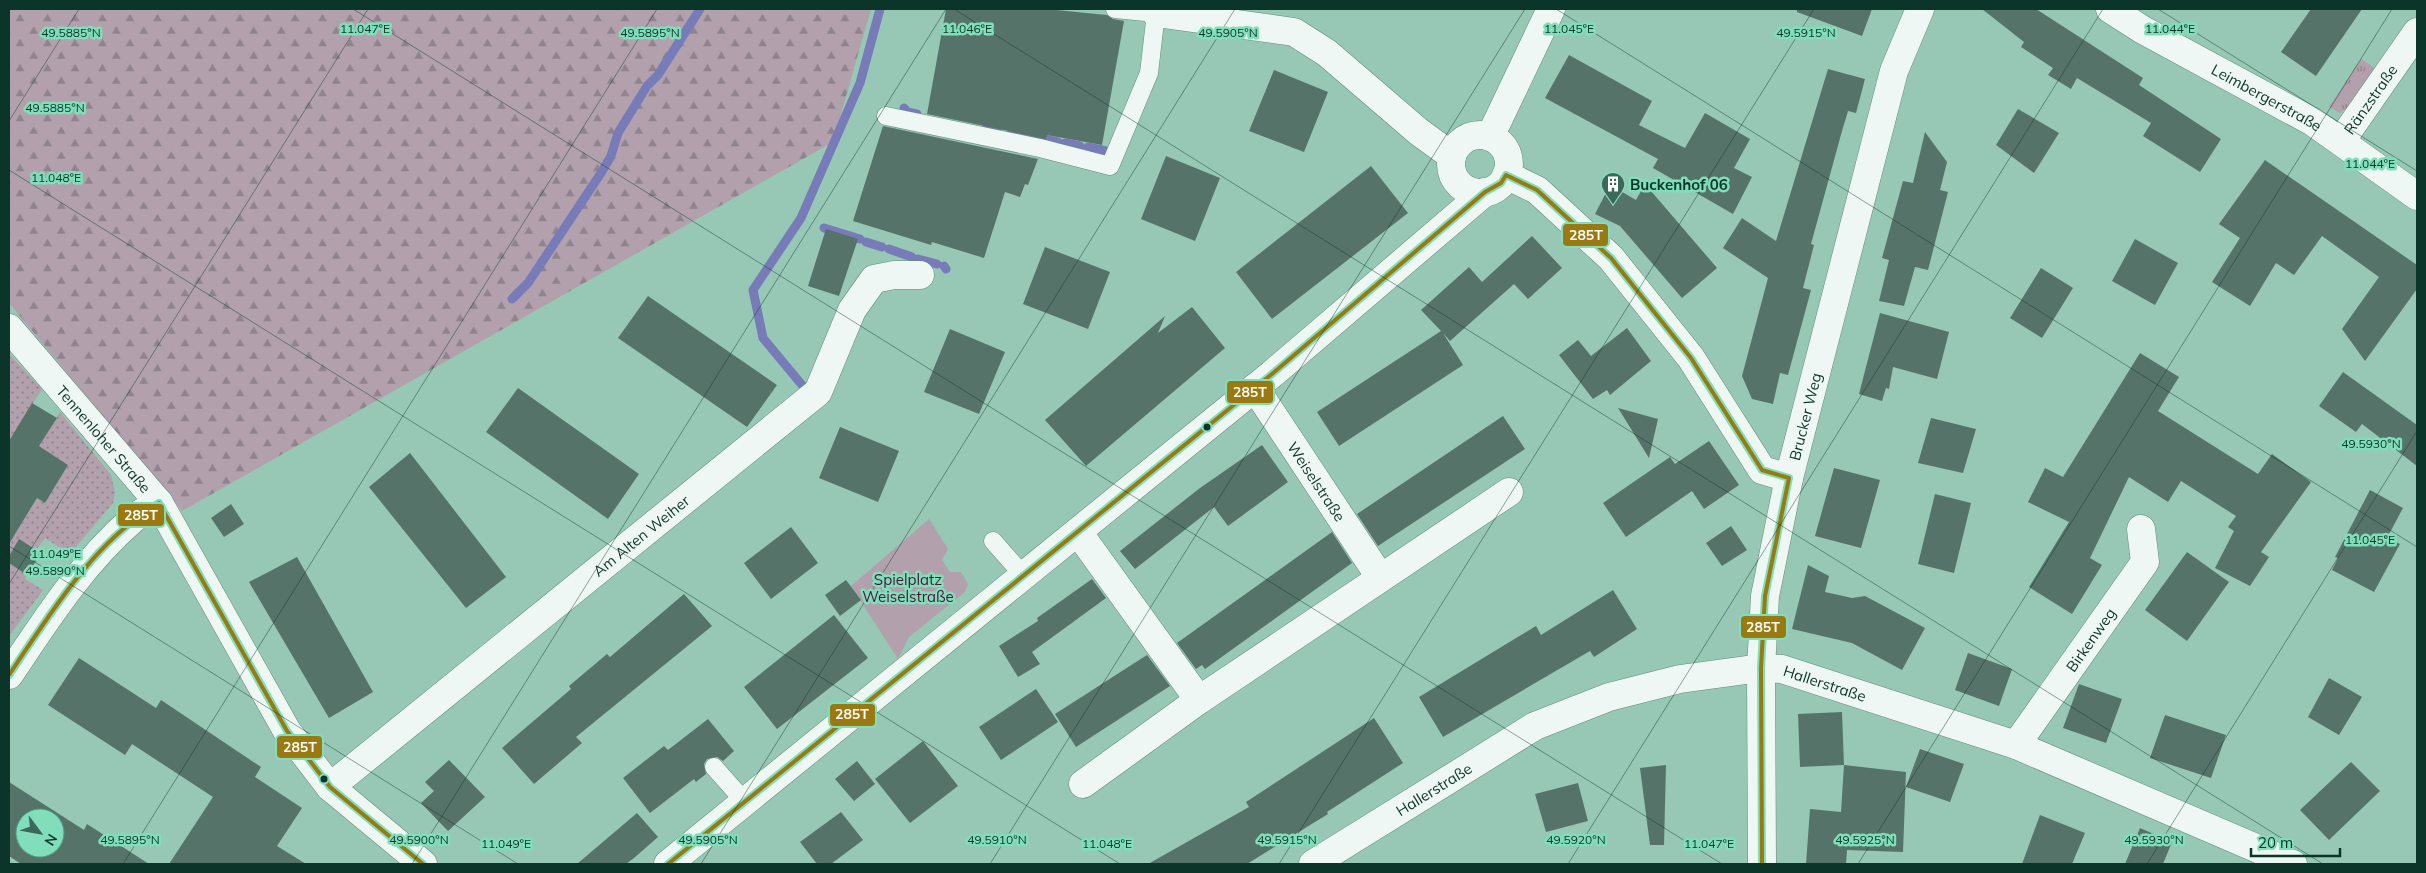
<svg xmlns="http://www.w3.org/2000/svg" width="2426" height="873" font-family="Mulish,sans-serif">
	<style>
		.grass { fill: url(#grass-tufts) }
		.forest { fill: url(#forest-firs) }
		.park { fill: #b2a0ac }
		.garden { fill: url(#garden-dots) }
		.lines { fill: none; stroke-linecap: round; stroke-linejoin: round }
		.stream { stroke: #777cb9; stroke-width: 9 }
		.building { fill: #56736a; fill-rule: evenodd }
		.lane-casing { stroke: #648a7c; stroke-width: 19 }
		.street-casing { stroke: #648a7c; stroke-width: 29 }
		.lane { stroke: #eff7f4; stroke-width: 18 }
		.street { stroke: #eff7f4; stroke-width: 28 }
		.bus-1-casing { stroke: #80debb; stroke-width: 8 }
		.bus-1 { stroke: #997910; stroke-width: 4 }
		.ticks { fill: none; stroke: #0b3528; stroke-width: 1; stroke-opacity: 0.45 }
		.bus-dot { fill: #0b3528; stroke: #80debb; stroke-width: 2 }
		.labels { text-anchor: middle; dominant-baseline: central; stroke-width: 5; stroke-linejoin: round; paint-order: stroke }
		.street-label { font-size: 15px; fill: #0b3528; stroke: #80debb }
		.poi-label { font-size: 15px; font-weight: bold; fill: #0b3528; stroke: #80debb; text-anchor: start }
		.park-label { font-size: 15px; fill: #521139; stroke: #80debb }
		.ticks-label { font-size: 12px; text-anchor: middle; fill: #0b3528; stroke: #80debb; stroke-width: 5; stroke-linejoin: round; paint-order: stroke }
		.line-badge { stroke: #80debb; stroke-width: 2 }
		.badge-label { font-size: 14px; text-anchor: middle; font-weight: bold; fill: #fff }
	</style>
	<defs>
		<pattern id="grass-tufts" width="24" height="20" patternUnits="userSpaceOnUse" patternTransform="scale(1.25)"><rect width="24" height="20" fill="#b2a0ac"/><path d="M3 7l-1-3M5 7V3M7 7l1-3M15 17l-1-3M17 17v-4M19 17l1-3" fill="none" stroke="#8f838c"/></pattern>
		<pattern id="forest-firs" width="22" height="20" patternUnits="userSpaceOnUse" patternTransform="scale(1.25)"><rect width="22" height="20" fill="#b2a0ac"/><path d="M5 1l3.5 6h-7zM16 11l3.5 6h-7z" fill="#8f838c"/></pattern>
		<pattern id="garden-dots" width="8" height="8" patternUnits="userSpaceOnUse" patternTransform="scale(1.25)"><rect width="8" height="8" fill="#b2a0ac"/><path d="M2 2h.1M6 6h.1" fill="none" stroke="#8f838c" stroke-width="1.8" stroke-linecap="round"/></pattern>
	</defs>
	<rect width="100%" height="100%" fill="#96c8b5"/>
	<path class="grass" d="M2361,59l14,9 -27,40 -8,5 -11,-6z"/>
	<path class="forest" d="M9,9h862l-38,133 -651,369 -173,-208z"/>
	<path class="park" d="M929,519l19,30 -6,11 8,12h11l7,12 -3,8 -56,45 -11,22 -47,-73z"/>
	<path class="garden" d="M9,354l33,35 -27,42 4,3 -10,17z
		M60,412l51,63 4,18 -2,10 -43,51 -25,-16 -9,12 -17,-10 -10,16v-23l5,3 23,-38 8,5 23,-38 -29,-19z
		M9,563l18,12 -2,4 18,11 -34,46z"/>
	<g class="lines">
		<path class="stream" d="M904,108l3,4 10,2
			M987,128l10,2
			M1011,134l22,3
			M1040,138l18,4
			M1065,143l15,3
			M1088,147l18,4
			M824,228l36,11
			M866,242l16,5
			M889,249l23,8
			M918,259l19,5
			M944,266l2,3
			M512,299l16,-16 73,-110 10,-17 7,-23 29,-47 11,-11 42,-66
			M802,385l-39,-47 -10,-48 48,-72 59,-135 20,-74"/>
	</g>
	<path class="building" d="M946,9h100l61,6 6,4 11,2 -22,124 -55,-10 -1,4 -119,-25z
		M1797,9h75l-10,27 -65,-24z
		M1982,9h54l107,69 -4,7 82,54 -21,33 -57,-36 8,-13 -74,-45 -6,11 -23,-14 5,-7 -32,-21 3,-5z
		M2311,9h51l-46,67 -35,-24z
		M1569,55l83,46 -13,24 46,23 20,-35 45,26 -16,29 18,9 -19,37 -80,-46 5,-9 -113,-61z
		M1828,69l37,10 -9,34 -8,-2 -6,20 -31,113 3,1 -11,43 8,2 -23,85 -8,-2 -7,31 -21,-5 -10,-23 26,-98 -45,-30 19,-30 34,23z
		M1274,70l54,22 -24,60 -55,-21z
		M2018,109l41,24 -25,40 -38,-28z
		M883,126l155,33 -10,26 -3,-1 -5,13 -15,-5 -21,66 -52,-16 -1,3 -78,-24z
		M1925,132l22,30 -7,28 8,2 -20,78 -13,-3 -11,39 -25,-5 10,-41 -7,-2 21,-77 10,2z
		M1166,156l54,22 -25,63 -54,-22z
		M2265,160l152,105v24l-52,72 -23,-32 37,-52 -57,-41 -28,39 -18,-12 -26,43 -38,-24 28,-44 -21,-14z
		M1371,166l37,47 -136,106 -36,-47z
		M1645,184l72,84 -35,30 -62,-72 -25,-12 15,-29 26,15z
		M826,229l32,10 -19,57 -31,-10z
		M1532,236l30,32 -34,31 -14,-15 -64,57 -7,-8 20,32 -124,81 -22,-34 124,-81 -20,-21 48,-43 13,15z
		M2135,239l43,24 -23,42 -43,-24z
		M1045,247l65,25 -22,57 -65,-25z
		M2041,268l32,20 -31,50 -32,-20z
		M648,296l129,89 -30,42 -129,-89z
		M1192,307l33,41 -139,118 -41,-46 120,-104 -7,17z
		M1880,313l69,19 -12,47 -44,-12 -4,22 -3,-1 -4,13 -23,-7z
		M1627,328l24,33 -41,34 -3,-5 -14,9 -34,-44 19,-15 13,16z
		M950,329l55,23 -26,62 -55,-22z
		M2140,353l39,24 -21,34 100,63 14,-20 39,28 -50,70 8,5 -19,29 -35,-18 19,-37 -6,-4 8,-11 -55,-35 -13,21 -39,-25 -39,81 12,7 -30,49 -43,-27 40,-65 -41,-20 17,-34 18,9z
		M2343,372l74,53v41l-55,-42 -6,8 -37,-26z
		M518,388l121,86 -31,45 -122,-87z
		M32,403l25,15 -18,28 29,19 -23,38 -8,-5 -28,46v-103z
		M1618,408l40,11 -9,39z
		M1503,416l22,33 -147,97 -21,-32z
		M1931,418l45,11 -13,44 -45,-10z
		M840,427l59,24 -21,51 -59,-24z
		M1709,441l30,44 -35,24 -12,-18 -66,46 -23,-34 67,-46 5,7z
		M1262,445l26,37 -60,44 -14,-19 -79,62 -15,-18 80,-63z
		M410,453l96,124 -40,31 -97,-121z
		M1834,468l46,12 -19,68 -46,-12z
		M2370,490l33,18 -16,30 13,6 -26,48 -42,-22 6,-12 -3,-1z
		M1935,494l36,9 -17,70 -36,-9z
		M231,504l13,20 -20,13 -13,-19z
		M1731,526l16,24 -25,16 -16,-23z
		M791,527l27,36 -47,36 -27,-36z
		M1332,532l20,31 -147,106 -3,-4 -6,4 -19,-26z
		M19,539l22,14 -14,22 -18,-12v-7z
		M2187,552l42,30 -42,59 -42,-31z
		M297,557l76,135 -44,26 -80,-136z
		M1808,565l21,11 -4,16 27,6 13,-2 60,32 -23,42 -50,-27 -60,-14z
		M1092,579l14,19 -74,54 8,12 -22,13 -19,-31 39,-25 -1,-3z
		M846,580l15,20 -21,16 -15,-21z
		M1613,590l24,39 -43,28 -4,-6 -147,86 -24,-40 117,-71 5,9z
		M684,594l28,32 -136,111 6,6 -48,41 -32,-36 69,-59 -2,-3 38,-32 3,3z
		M834,615l34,43 -91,71 -33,-42z
		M1968,653l44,16 -13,37 -44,-16z
		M1147,655l23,31 -94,61 -21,-33z
		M79,658l77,50 5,-8 100,67 -6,10 47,31 -25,38 29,18h-137l44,-67 -81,-53 -7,11 -77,-50z
		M2329,678l33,19 -23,38 -31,-18z
		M2079,684l43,15 -16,44 -43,-15z
		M1036,689l22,33 -57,38 -22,-33z
		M1842,712l2,53 -44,2 -2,-53z
		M2165,715l61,20 -15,43 -61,-20z
		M1374,718l29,45 -76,49 1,2 -81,50h-99l101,-57 -3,-5z
		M708,719l26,32 -11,10 -6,-4 -10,2 -3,5 2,10 -10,8 -2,-3 -44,34 -27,-35 41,-32 4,4z
		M923,741l35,45 -48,37 -35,-44z
		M1920,749l44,15 -14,38 -44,-15z
		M449,760l36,37 -37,34 -27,-28 13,-12 -9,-9z
		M857,761l18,23 -21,17 -19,-22z
		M2351,762l29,29 -51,49 -29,-30z
		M1666,765l-2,80h-14l-10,-77z
		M1844,765l62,7 -3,80 -56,-2 -1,14h-40l4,-55 31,3z
		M9,782l75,48 3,-6 62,40h-128l-12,-8zM25,818h30v30h-30z
		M1578,783l10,38 -42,11 -11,-38z
		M841,812l22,28 -32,24h-14l-17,-22z
		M637,813l21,24 -24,21 -8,6h-49z
		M2040,815l45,18 -13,31h-50z
		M2140,828l32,14 -9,22h-38z"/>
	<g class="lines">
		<g class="lane-casing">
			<path id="lane" d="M886,116l154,32 70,18 39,-93 7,-60 -41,-4
				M993,541l31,35
				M714,767l31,35"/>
		</g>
		<g class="street-casing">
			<g id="street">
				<path id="s1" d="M2110,9l33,21 170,92 104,74"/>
				<path d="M1156,13l138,19 33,21 92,79 33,24"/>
				<circle cx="1480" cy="164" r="29"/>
				<path d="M1490,137l61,-128"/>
				<path id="s2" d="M2341,141l76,-109"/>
				<path d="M1506,175l31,15 74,68 80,100 71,112 27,8"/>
				<path id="s3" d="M9,328l150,175 128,228 43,56 93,77"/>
				<path id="s4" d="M1255,388l125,189"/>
				<path d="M1078,532l121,168 310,-208"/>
				<path d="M9,675c37,-55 73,-112 124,-156 7,-7 18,-11 26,-16"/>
				<path id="s5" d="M2016,745l129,-183 -4,-33"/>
				<path d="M1083,784l116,-84"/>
				<path id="s6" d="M330,787l488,-395 34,-82 22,-31 20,-4h26"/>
				<path d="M668,864l604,-490 213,-182"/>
				<path id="s7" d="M1313,864l222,-138 74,-29 71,-18 81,-11 21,1 234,76 277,119"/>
				<path id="s8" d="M1762,864l-1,-196 4,-72 24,-118 105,-407 26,-62"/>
			</g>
		</g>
		<use href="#lane" class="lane"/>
		<use href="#street" class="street"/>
		<g class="bus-1-casing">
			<path id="bus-1" d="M9,675c42,-62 84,-133 150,-172l128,228 43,56 93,77
				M668,864l604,-490 213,-182 16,-9 5,-8 31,15 74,68 80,100 71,112 27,8 -24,118 -4,72 1,196"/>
		</g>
		<use href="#bus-1" class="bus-1"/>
	</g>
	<path class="ticks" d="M353,9l1369,855M954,9l1369,855M1556,9l861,538M2158,9l259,162M9,121l70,-112M9,170l1111,694M9,546l509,318M9,584l359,-575M123,864l534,-855M412,864l534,-855M701,864l534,-855M990,864l535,-855M1279,864l535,-855M1568,864l535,-855M1858,864l534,-855M2147,864l270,-433"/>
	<defs>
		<g id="building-pin" transform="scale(1.25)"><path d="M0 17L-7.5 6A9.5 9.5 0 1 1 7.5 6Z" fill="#3c6859" stroke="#80debb"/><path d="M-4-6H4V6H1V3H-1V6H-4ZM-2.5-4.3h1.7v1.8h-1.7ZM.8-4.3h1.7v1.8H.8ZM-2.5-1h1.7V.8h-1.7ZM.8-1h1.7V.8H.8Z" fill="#fff"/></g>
	</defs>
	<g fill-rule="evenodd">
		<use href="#building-pin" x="1613" y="184"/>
	</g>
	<g class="bus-dot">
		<circle cx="1207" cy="427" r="4.5"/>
		<circle cx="324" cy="779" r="4.5"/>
	</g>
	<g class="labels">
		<g class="street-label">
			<text stroke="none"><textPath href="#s1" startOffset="180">Leimbergerstraße</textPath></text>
			<text stroke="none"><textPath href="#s2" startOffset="51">Ränzstraße</textPath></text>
			<text stroke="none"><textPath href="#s8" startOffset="452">Brucker Weg</textPath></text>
			<text stroke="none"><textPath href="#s3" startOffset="146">Tennenloher Straße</textPath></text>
			<text stroke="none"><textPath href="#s4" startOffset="112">Weiselstraße</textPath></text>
			<text stroke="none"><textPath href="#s6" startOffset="400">Am Alten Weiher</textPath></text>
			<text stroke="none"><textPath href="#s5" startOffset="129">Birkenweg</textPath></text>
			<text stroke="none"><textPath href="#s7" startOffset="562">Hallerstraße</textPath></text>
			<text stroke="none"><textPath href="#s7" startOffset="142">Hallerstraße</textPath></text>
		</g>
		<g class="poi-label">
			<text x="1630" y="184">Buckenhof 06</text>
		</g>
		<g class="park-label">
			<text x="908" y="579">Spielplatz<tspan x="908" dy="17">Weiselstraße</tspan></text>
		</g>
	</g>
	<g class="ticks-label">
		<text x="365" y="33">11.047°E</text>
		<text x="967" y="33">11.046°E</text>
		<text x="1569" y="33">11.045°E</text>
		<text x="2170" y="33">11.044°E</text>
		<text x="71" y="37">49.5885°N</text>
		<text x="650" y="37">49.5895°N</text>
		<text x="1228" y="37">49.5905°N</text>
		<text x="1806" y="37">49.5915°N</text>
		<text x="55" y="112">49.5885°N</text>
		<text x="2370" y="168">11.044°E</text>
		<text x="56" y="182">11.048°E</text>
		<text x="2371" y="448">49.5930°N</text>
		<text x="2370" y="544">11.045°E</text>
		<text x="56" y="558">11.049°E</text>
		<text x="55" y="575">49.5890°N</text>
		<text x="130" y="844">49.5895°N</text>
		<text x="419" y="844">49.5900°N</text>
		<text x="708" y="844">49.5905°N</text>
		<text x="997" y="844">49.5910°N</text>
		<text x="1287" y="844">49.5915°N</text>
		<text x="1576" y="844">49.5920°N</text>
		<text x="1865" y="844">49.5925°N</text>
		<text x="2154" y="844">49.5930°N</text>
		<text x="506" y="848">11.049°E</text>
		<text x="1107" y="848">11.048°E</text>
		<text x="1709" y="848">11.047°E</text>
	</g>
	<g class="line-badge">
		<rect x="1562" y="223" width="47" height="24" rx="5" fill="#997910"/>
		<rect x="1226" y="380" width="48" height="24" rx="5" fill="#997910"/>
		<rect x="117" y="503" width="48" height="24" rx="5" fill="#997910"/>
		<rect x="1740" y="615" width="47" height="24" rx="5" fill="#997910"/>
		<rect x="829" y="703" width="47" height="24" rx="5" fill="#997910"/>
		<rect x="276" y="735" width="47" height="24" rx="5" fill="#997910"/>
	</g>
	<g class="badge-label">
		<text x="1586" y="240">285T</text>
		<text x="1250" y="397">285T</text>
		<text x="141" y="520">285T</text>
		<text x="1763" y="632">285T</text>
		<text x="852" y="719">285T</text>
		<text x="300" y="752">285T</text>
	</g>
	<rect width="2426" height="873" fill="none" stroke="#0b3528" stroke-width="20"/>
	<g transform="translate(40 833) rotate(122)"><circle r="24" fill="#80debb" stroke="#519a80"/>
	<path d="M0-4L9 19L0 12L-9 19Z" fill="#3c6859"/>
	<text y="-8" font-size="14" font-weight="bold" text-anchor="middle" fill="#0b3528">N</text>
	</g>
	<path d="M2251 848v8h89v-8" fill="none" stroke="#0b3528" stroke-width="2.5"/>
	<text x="2258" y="848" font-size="15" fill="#0b3528" stroke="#80debb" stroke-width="4" paint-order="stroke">20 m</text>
</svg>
